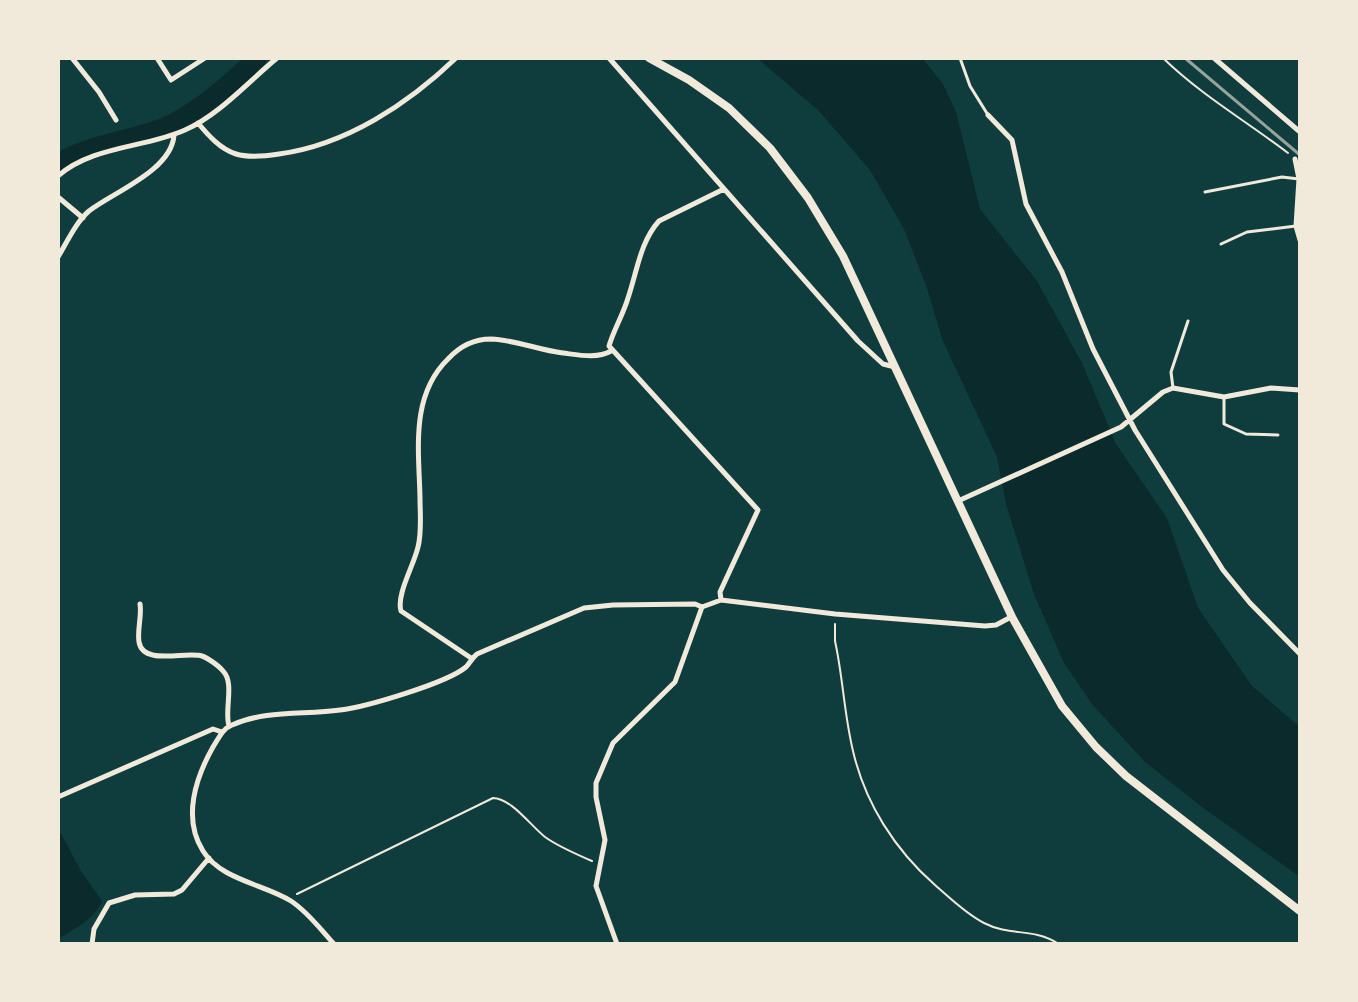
<svg xmlns="http://www.w3.org/2000/svg" width="1358" height="1002" font-family="'Golos Text',sans-serif">
	<style>
		.water { fill: #0a2a2b }
		.lines { fill: none; stroke-linecap: round; stroke-linejoin: round }
		.river { stroke: #0a2a2b; stroke-width: 20 }
		.path { stroke: #f1e9da; stroke-width: 2 }
		.service { stroke: #f1e9da; stroke-width: 3 }
		.minor { stroke: #f1e9da; stroke-width: 5 }
		.primary { stroke: #f1e9da; stroke-width: 8 }
		.rail { stroke: #97a49c; stroke-width: 3 }
	</style>
	<rect width="100%" height="100%" fill="#0f3d3e"/>
	<path class="water" d="M757,58h165l21,26 13,28 24,97 57,72 45,82 34,81 51,74 31,90 54,78 48,41v150l-102,-73 -54,-43 -52,-57 -28,-41 -30,-69 -28,-90 -9,-47 -55,-118 -15,-51 -23,-59 -34,-59 -52,-60z
		M58,828l23,43 21,30c-8,19 -28,28 -44,38z"/>
	<g class="lines">
		<path class="river" d="M58,163c32,-18 66,-21 100,-33 33,-11 74,-47 99,-72"/>
		<path class="path" d="M1163,58c38,37 83,63 125,95
			M835,624v17c8,36 9,73 18,110 12,52 42,99 82,134 15,13 31,29 49,38 27,14 48,4 75,21
			M297,894l196,-96c19,1 37,27 52,39 14,10 31,17 47,24"/>
		<path class="service" d="M960,58l10,28 18,29
			M1205,192l77,-15 17,2
			M1221,244l26,-12 49,-6
			M1173,388l-2,-16 17,-51
			M1224,397v27l22,10 32,1"/>
		<path class="minor" d="M72,58l27,34 17,28
			M157,58l14,22 34,-22
			M609,58l249,283 25,23 12,3
			M1214,58l86,74
			M988,115l24,25 14,64 36,68 31,77 42,81 88,140 27,33 50,51
			M198,123c10,12 22,26 38,31 13,4 30,2 43,0 67,-9 129,-50 177,-96
			M1295,159l4,20 -3,47 4,14
			M58,176c34,-30 87,-28 127,-46 34,-15 63,-48 92,-72
			M58,197l25,21
			M58,257c9,-15 18,-35 31,-46 25,-19 83,-41 85,-76
			M958,501l163,-74 42,-35 10,-4 51,9 47,-9 29,2
			M721,600l-1,-8 38,-82 -149,-164c5,-17 14,-31 19,-48 9,-26 12,-56 31,-77l65,-32
			M140,604c2,12 -3,26 -1,38 4,24 47,9 63,14 6,2 17,10 21,15 12,12 1,39 6,55
			M471,658l-70,-47c-5,-16 13,-46 17,-64 4,-15 2,-33 2,-49 -1,-48 -10,-102 28,-139 11,-12 26,-20 43,-20 25,1 47,11 72,14 16,2 34,6 48,-2
			M58,797l155,-68 9,3
			M92,944l2,-15 15,-26 26,-8 39,-1 8,-4 27,-32
			M334,944c-13,-14 -26,-32 -43,-43 -27,-17 -70,-21 -88,-50 -21,-33 -7,-74 10,-104 6,-9 9,-18 19,-22 33,-15 73,-10 108,-15 26,-3 107,-27 126,-43 4,-4 6,-9 11,-13l107,-46 29,-3 82,-1 7,3
			M617,944l-21,-58 9,-46 -9,-43v-14l17,-40 62,-61 27,-75 19,-7 114,14 150,12 11,-1 15,-8"/>
		<path class="primary" d="M649,58l40,22 40,28 41,40 38,50 35,58 169,361 50,89 34,41 30,29 174,135"/>
		<path class="rail" d="M1185,58l115,97"/>
	</g>
	<rect width="1358" height="1002" fill="none" stroke="#f1e9da" stroke-width="120"/>
</svg>
